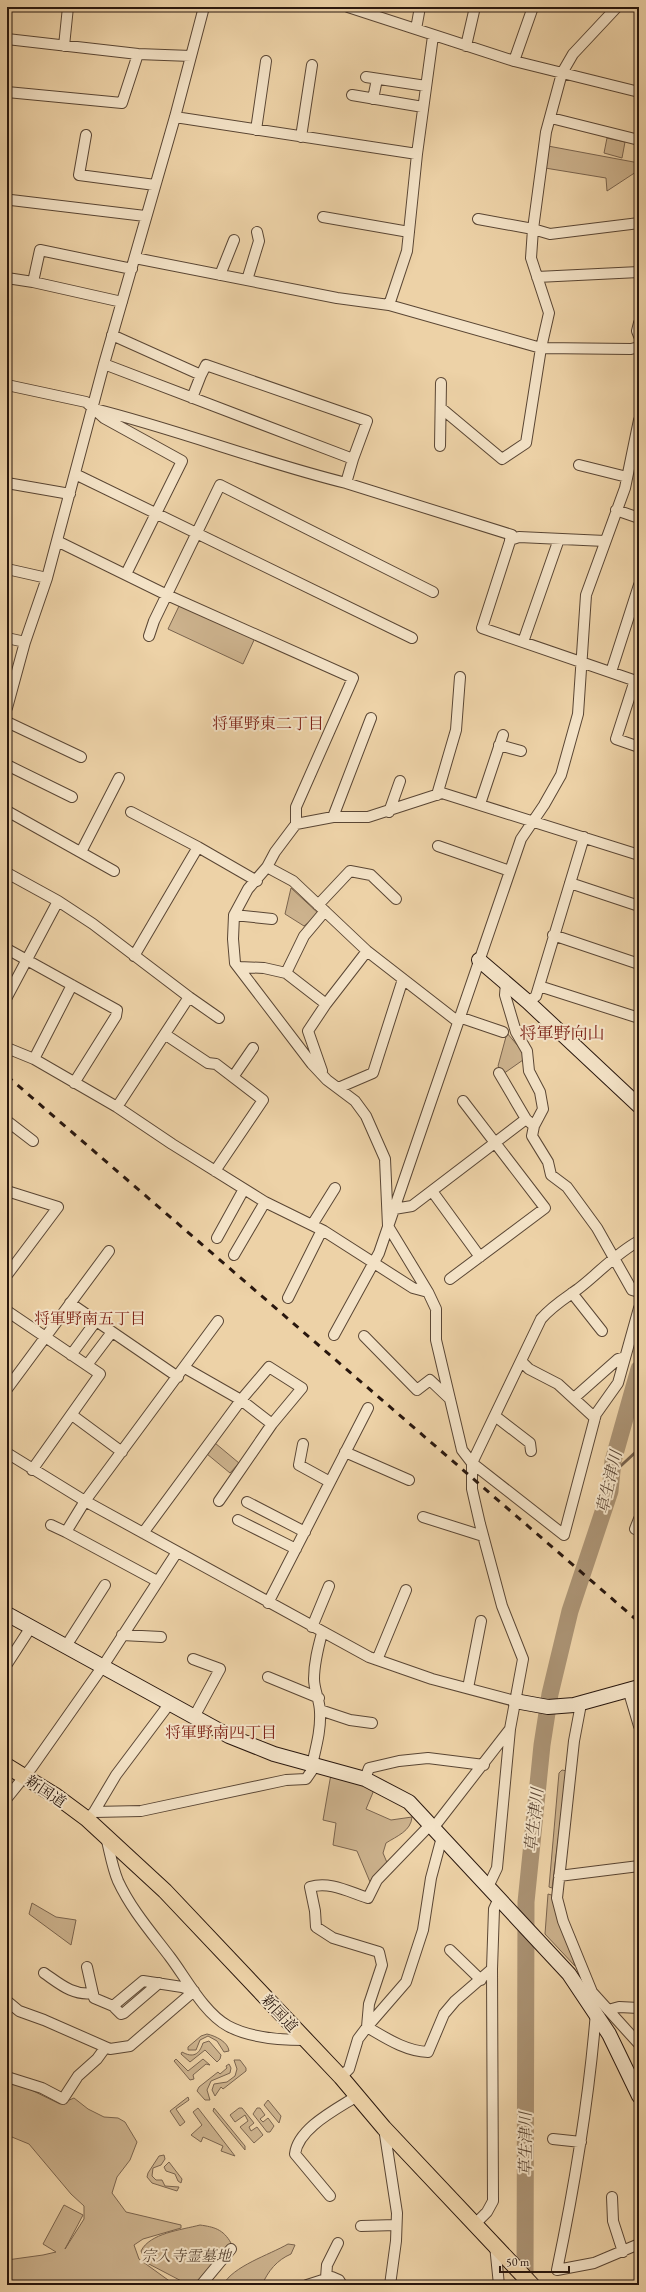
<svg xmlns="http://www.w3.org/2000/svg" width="646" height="2292" font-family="'EB Garamond','Noto Serif JP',serif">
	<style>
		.green { fill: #ccb28d; stroke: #7a644e }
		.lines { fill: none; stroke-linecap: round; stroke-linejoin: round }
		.stream { stroke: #76614b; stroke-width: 3 }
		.river { stroke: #aa9273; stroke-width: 17 }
		.street-casing { stroke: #5a4634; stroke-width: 12 }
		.secondary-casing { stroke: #29170e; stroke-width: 16 }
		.primary-casing { stroke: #29170e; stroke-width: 17 }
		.street { stroke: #f3e2c6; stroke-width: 10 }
		.secondary { stroke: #f3e2c6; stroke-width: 14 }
		.primary { stroke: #edd2a7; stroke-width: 15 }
		.rail { stroke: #29170e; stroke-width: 3; stroke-dasharray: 7 7; stroke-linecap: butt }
		.labels { text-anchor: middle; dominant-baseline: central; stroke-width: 4; stroke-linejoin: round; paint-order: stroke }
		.street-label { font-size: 15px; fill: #29170e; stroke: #f3e2c6 }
		.park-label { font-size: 15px; font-style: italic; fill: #5a4634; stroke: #f3e2c6 }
		.neighbourhood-label { font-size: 16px; fill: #7a1f14; stroke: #f3e2c6 }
		.water-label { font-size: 16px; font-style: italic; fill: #5d4836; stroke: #f3e2c6 }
		.quarter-label { font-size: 17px; fill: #7a1f14; stroke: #f3e2c6 }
	</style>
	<rect width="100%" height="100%" fill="#edd2a7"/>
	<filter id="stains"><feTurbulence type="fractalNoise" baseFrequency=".005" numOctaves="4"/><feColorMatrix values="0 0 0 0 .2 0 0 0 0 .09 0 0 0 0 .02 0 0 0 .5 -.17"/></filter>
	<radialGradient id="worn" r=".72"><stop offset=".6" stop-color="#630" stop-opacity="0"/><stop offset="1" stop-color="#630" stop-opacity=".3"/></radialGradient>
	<path class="green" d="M607,138l18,4 -3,16 -18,-5z
		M548,146l91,17v7l-32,21 -1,-13 -61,-10z
		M180,604l75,34 -12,26 -75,-35z
		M291,888l28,26 -15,12 -19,-12z
		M507,1033l16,19v8l-20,14 -5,-8z
		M215,1443l24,20 -9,10 -23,-19z
		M562,1770l5,1 -15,117 -3,-1 10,-114z
		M331,1774l43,16 -8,19 25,11 21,-3c-1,14 -15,19 -26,26l-3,10 5,12 -18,17 -13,-31 -24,-6 3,-22 -13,-3z
		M548,1894l7,2 20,70 -30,-32z
		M32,1903l24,14 20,3 -5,25 -42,-31z
		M207,2034c9,2 21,8 22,17l-5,1 -7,-11 -9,-5 -8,4 -4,10h-8v-3l13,-11z
		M209,2041l12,14 -1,4 -3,3 -12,-12 -15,12 -9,-8 1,-2c11,6 17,3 21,-9z
		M176,2059l12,12 15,-12 7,6 -4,-1 -13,11 1,4 -4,1 -16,-19z
		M234,2060h6l6,8v3l-23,18 -2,-2 -6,9 -3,-6 2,-6 13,-2 8,-6 2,-7z
		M229,2064l2,4 -1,5 -19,8 -4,9 3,10h-5l-8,-9 2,-4 19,-15 2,2 7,-6 -1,-2z
		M7,2082l14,3 39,19 14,-6 14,11 16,8 14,1 7,4 12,20 -7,18 -13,17 -5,16 14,19 55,13v3l-38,11 -9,6 5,14 36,26h-168v-25l36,-5 13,-3 -13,-8 21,-39 19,10 -18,34 19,-30v-13l-13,-12 -42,-50 -22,-9z
		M188,2097l1,3 -13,9 9,13 -5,4 -10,-15z
		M268,2100l13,16 -2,7 -15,-18z
		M198,2108l37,48 -14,-5 2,-5 -20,-9 -2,5 -10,-7 11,-10 -9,-13z
		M214,2108l31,38v4l-32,-39z
		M239,2108h3l12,15 -5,4 2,4 6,-4 6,8 -9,8 -14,-16 8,-6 -3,-6 -10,7 -5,-7z
		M257,2108h3l5,7 -5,4 3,3 5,-4 6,8 -4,6h-3l-14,-18z
		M164,2155l1,4 -4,6 -8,3 -1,8 4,4h6l3,6 14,1 -2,4 -25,-8 -5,-6 1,-4 11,-17z
		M169,2162l13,17 -1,4 -3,-2 -3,-7 -9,-3 -2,-4z
		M200,2225c14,2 23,4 31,18l-37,42h-5l-42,-22 -6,-12c9,-18 40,-21 59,-26z
		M288,2244l7,1 -4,9c-14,6 -23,17 -29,31h-39c10,-19 46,-30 65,-41z"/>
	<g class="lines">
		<path class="stream" d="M612,1474l27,-25"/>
		<path class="river" d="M525,2285l1,-383 16,-157 8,-51 20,-83 40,-120 3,-30 26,-92"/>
		<g class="street-casing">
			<path id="street" d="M348,7l166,54 125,31
				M617,7l-44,47 -11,19 -16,59 -13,97 17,5 89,-11
				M416,29l4,-22
				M7,39l131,15 53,2
				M64,46l4,-39
				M466,46l9,-39
				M514,61l19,-54
				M366,77l60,9
				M7,92l115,11 16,-49
				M352,95l71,12
				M373,99l4,-20
				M175,117l242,37
				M551,118l88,22
				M256,130l10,-69
				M86,135l-7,40 76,10
				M301,137l11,-72
				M11,200l134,16
				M323,217l86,15
				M135,258l202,40 52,7 152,43 90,1 8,-2
				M220,275l14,-35
				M537,277l102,-5
				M7,278l26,4
				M247,280l12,-39 -2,-9
				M122,302l-89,-20 7,-32 92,19
				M389,305l18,-54 10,-97 16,-118
				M639,323l-2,8 2,5
				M112,335l89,40 -9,23
				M104,364l249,95 -7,24 166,52 -30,93 157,54
				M201,375l5,-10 161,56 -14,38
				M7,385l79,17 18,16 78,43 -56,113
				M441,408l61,51 24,-16 15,-95 8,-35 -18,-55 2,-29 -55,-10
				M95,409c84,21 166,53 251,74
				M440,446l1,-63
				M579,465l48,12
				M75,474l337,164
				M7,483l63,11
				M616,510l23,8
				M510,540l9,-3 86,4
				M57,541l110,54 186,83 -57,129v17
				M7,569l40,9
				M149,636l5,-15 66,-136 213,107
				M7,638l18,4
				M523,642l36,-103
				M611,672l28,-87
				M635,680l-19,59 23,8
				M7,708l18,-66 22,-64 57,-214 71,-247 29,-110
				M7,722l74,35
				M499,745l22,6
				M7,765l65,32
				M437,795l19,-65 4,-53
				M480,804l23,-69
				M7,811l107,60
				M131,812l67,35
				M389,812l11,-31
				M333,817l38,-99
				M438,846l72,25
				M81,852l38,-74
				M267,867l26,14 74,70 90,70
				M7,873l51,28 35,23 96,73 -72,110
				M570,883l69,23
				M318,905l32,-34 21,4 25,24
				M234,915l38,4
				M553,935l86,29
				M7,949l110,61 -1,6 -42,67
				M134,956l64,-109 59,34
				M239,967l25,1 22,5 40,31
				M286,973l18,-37 21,-25
				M506,983l-1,12 11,37 11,19 2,20 11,21 3,17 -9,17
				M539,986l100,32
				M7,997l51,-96
				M189,997l30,21
				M528,1002l8,-6 48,-159
				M459,1017l44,15
				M166,1035l42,28 8,1 47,36 -48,71
				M7,1048l27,11 83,48 55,37 93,58 59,29 89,57 15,4 8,17v31l26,110 10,13 92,72 32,-121 22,-31 21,-75
				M34,1059l38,-74
				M322,1071l-14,-40 18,-27 41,-53
				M233,1077l20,-29
				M338,1088l35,-15 30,-94
				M526,1119l8,7 -2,10 16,26 3,13 16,12 30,41 35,62 7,2
				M7,1121l26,20
				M7,1191l51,16 -51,68
				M432,1191l48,66
				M394,1209l18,-3 114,-87 -27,-46
				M312,1225l23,-37
				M217,1238l27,-49
				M234,1255l31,-53
				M450,1279l95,-71 -82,-107
				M428,1292l-40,-66 -3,-67 -19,-43 -11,-15 -28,-21 -15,-16 -77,-101 -2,-24 1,-24 14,-26 19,-22 8,-15 21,-28 37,-7h35l74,-24 197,62
				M572,1293l30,38
				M288,1298l34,-68
				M70,1303l108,74
				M7,1311l93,63 -68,96
				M334,1335l45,-82 142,-414 23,-34 17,-30 17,-61 8,-119 39,-107 14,-68
				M364,1336l53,54 13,-10 20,19
				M71,1355l25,-34
				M521,1361l8,8 29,15 37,34
				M87,1365l25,-33
				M185,1368l56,32 31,24 -53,77
				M7,1389l102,-138
				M574,1398l44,-39 7,-2
				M72,1415l50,37
				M495,1416l35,27 1,8
				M303,1444l-4,21 31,17
				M345,1452l64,28
				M7,1453l78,48 284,156 63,22 83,22
				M247,1502l58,30
				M423,1517l60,19
				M639,1519l-4,10h4
				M238,1520l58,29
				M51,1525l15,7
				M143,1533l98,-133 28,-33 33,21 -30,36
				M157,1581l-91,-49 19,-31 133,-180
				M268,1603l100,-195
				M312,1627l17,-41
				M122,1635l39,2
				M66,1646l39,-61
				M193,1659l27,10 -26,48
				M377,1660l29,-70
				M7,1664l24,-37
				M268,1677l51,21
				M468,1688l13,-67
				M628,1689l11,37
				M581,1704l-7,37 -17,157 6,23 29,71 47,52
				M320,1710l30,10 22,3
				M312,1765c4,-18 9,-35 8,-53 0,-11 -6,-22 -6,-33 0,-16 4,-31 8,-46
				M365,1779l4,-11 30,-7 29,-3 56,7
				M7,1798l25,-31 71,-101 74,-114
				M94,1812l22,-37 54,-72
				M87,1819l7,-7 47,-1 145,-31 20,-1 9,-13
				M431,1824l-54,56 -9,18c-19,-6 -38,-17 -58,-11l5,24 1,16 17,11 46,14 3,13 -13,39 -2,23c19,11 38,24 61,25l16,-38 11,-13 37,-32 2,-60 5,-11
				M434,1827l76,-98 13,-70 -21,-53 -22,-82 -8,-35v-26l69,-144c11,-13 23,-20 37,-30 20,-15 38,-36 61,-48
				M106,1837c4,15 6,30 12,44 13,28 33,51 52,76 16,21 34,56 58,69 22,12 52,14 77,14
				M559,1876l80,-10
				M488,1887l9,-19 13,-139
				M450,1950l31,30
				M87,1967l7,31 19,8 30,-25 39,6 12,4
				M44,1973c16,11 29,23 49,20
				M7,2001l12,10 25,9 66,29 20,-3 64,-55
				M113,2006l8,8 3,-1 35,-30
				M608,2010l11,-3 20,1
				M596,2012c-7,87 -21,172 -39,258l37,-7 45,-19
				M7,2077l35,11 21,11 15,-23 19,-17 8,-11
				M341,2077l8,-8 9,-30 9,-12 39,-45 17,-52 8,-52 11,-41
				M384,2128l13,85 -1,28 -6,44
				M553,2139l28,3
				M330,2196l-35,-42c3,-26 42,-45 62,-58
				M612,2197l1,24 10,31
				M475,2224l12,-12 6,-11 -1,-232
				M361,2226l35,-1
				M495,2245l4,40
				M326,2278l1,-13 11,-22
				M201,2285l30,-36
				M307,2285l25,-8 7,3 3,5"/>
		</g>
		<g class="secondary-casing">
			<path id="secondary" d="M479,960l49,42 111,104
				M7,1614l222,122 45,18 91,25 44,23 160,172 40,60 30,62
				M515,1701l33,6 26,-2 65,-18"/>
		</g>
		<g class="primary-casing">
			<path id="primary" d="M7,1766l49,30 31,23 78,72 176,186 43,51 148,157"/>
		</g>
		<use href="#street" class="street"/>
		<use href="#secondary" class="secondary"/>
		<use href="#primary" class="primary"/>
		<path class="rail" d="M7,1076l632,546"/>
	</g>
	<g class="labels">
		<g class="street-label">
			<text transform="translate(46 1791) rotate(34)">新国道</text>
			<text transform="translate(280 2013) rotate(47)">新国道</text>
		</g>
		<g class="park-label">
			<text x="186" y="2255">宗入寺霊墓地</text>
		</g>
		<g class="neighbourhood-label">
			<text x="268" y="723">将軍野東二丁目</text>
			<text x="90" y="1318">将軍野南五丁目</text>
			<text x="221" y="1732">将軍野南四丁目</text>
		</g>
		<g class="water-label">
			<text transform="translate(609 1482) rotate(-77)">草生津川</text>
			<text transform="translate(534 1820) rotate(-84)">草生津川</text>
			<text transform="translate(525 2144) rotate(-90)">草生津川</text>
		</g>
		<g class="quarter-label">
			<text x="562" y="1033">将軍野向山</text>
		</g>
	</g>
	<rect width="646" height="2292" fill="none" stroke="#edd2a7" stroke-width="24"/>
	<rect x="8" y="8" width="630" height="2276" fill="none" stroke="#29170e" stroke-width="2"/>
	<rect x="12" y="12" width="622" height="2268" fill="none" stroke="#29170e"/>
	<path d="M500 2266v6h69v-6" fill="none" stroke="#29170e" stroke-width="2"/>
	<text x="506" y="2266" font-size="12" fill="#29170e" stroke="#f3e2c6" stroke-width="3" paint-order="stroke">50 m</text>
	<rect width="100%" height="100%" filter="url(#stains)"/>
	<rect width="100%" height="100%" fill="url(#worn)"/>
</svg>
